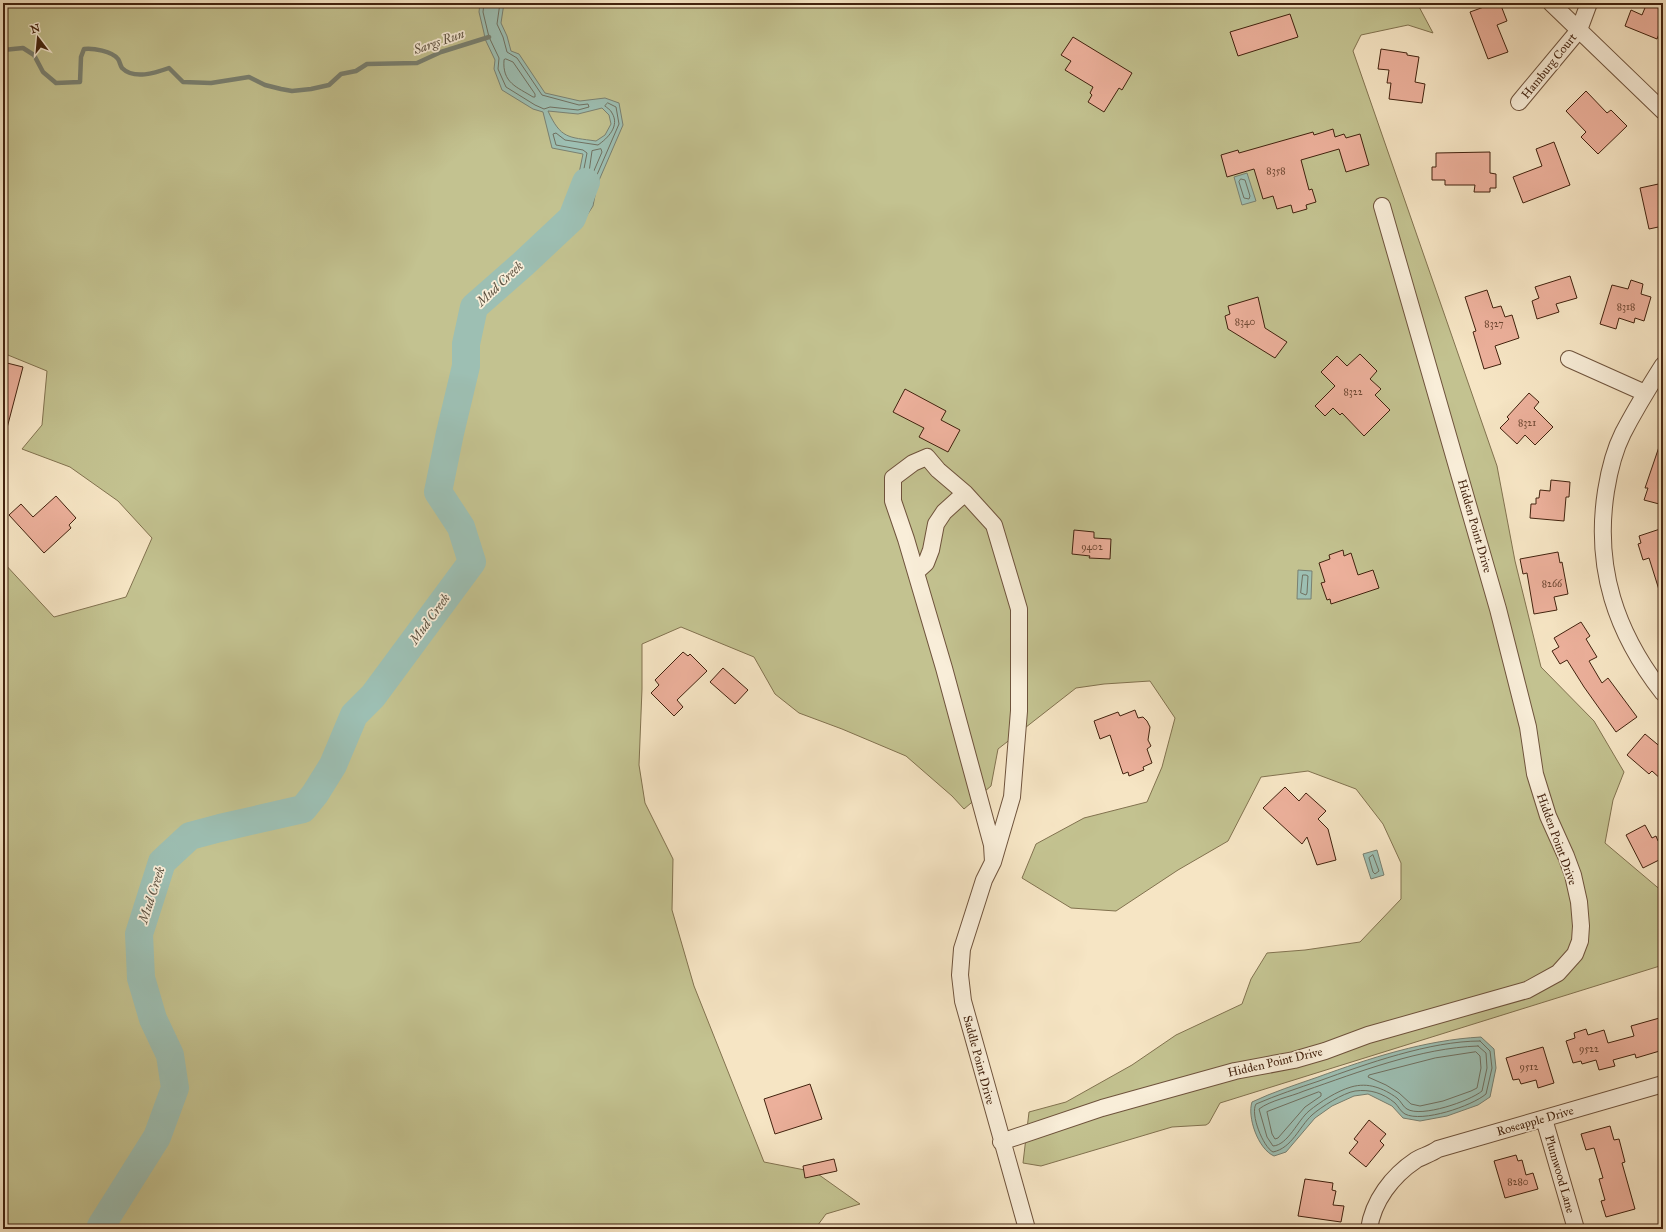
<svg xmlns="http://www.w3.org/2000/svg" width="1666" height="1232" font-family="'IM FELL Great Primer',serif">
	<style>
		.green { fill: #c3c290; stroke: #82724f }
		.water { fill: #9dbfb3; stroke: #798071; fill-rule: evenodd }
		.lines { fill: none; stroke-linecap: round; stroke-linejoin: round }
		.shore { stroke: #707060; stroke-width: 1 }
		.stream { stroke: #798071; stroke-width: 4.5 }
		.river { stroke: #9dbfb3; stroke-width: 28 }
		.building { fill: #ecb09b; stroke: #42220e }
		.street-casing { stroke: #6f533c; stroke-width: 18 }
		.street { stroke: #f9eed9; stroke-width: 16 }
		.labels { text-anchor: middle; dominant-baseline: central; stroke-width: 3.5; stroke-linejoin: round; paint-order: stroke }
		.number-label { font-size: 10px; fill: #6c4631 }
		.street-label { font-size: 12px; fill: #42220e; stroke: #f9eed9 }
		.water-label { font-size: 13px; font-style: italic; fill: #5d5140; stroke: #f9eed9 }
	</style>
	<rect width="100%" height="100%" fill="#f6e5c4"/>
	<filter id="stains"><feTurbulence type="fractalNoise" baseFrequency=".005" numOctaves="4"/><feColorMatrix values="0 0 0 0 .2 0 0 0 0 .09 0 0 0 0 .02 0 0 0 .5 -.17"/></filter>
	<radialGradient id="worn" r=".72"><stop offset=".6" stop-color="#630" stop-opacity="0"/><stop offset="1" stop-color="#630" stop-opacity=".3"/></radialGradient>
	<path class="green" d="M3,3h1414l16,30 -25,-8 -47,10 -8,16 144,415 18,95 26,106 53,54 30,51 -11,28 -8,43 58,49v73l-443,138 -11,20 -3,2 -34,2 -131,39 -18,-3 6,-51 37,-10 66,-37 44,-30 66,-31 9,-25 16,-26 38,-3 55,-8 41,-43v-36l-18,-39 -27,-35 -48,-18 -47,6 -33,64 -50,29 -62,41 -45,-3 -49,-30 14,-34 48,-26 63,-16 15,-35 13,-49 -25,-37 -46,3 -28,4 -78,61 -7,37 -27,23 -12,-13 -46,-40 -64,-27 -43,-16 -24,-19 -21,-37 -73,-30 -39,17v45l-3,76 6,38 28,56 -1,51 22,76 70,176 51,10 45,32 -34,10 -11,15h-812v-667l51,55 72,-20 26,-59 -34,-37 -48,-34 -48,-18 20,-24 5,-54 -44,-18z"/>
	<path class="water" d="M480,3h24l-3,20 6,13 4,15 8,3 26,39 35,8 25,-3 14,5 4,22 -26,60 -4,21 -13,20 -16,-16 14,-32 5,-24 -31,-6 -9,-36 -10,-3 -31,-19 -8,-21 1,-9 -10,-21 -1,-6 -5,-21zM602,108l7,7 2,9 -6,11 -9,6c-28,-4 -35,-2 -48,-30l30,3z
		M1247,173l9,28 -14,4 -8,-28z
		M1298,570l14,1 -1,28h-14z
		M1377,850l7,25 -13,4 -8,-25z
		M1481,1037l13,12 2,19 -6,29 -12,8 -31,11 -27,5 -17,-3 -11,-12 -24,-12 -14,2 -22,10 -17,12 -29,34 -12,4c-16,-7 -27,-39 -22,-54 21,-10 43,-17 66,-25 52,-19 107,-37 163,-40z"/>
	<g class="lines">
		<path class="shore" d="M484,3l-1,9 6,25 10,21 -1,11 8,18 29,18 9,4 6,-2 28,3 11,-3 -1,-3 -9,1 -37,-10 -25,-37 -10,-6 -4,-15 -6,-13 3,-21
			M506,59l7,3 22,32v3h-2c-16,-10 -31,-14 -29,-37z
			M608,103l8,4 3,17 -26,60 -4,20 -8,14h-3l-9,-10 13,-29 5,-26 -4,-3 -27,-5 -3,-11 3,-1 9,7 33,5c10,-7 22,-19 14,-32 -1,-3 -5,-5 -7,-7z
			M601,149l1,3 -9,21 -3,1 -1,-2 3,-21z
			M1241,179l4,1 5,16 -1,3 -5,-1 -5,-16z
			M585,190l1,2 -2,10 -5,8h-2l-2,-3 8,-16z
			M1303,575h3l2,1 -1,17 -1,2 -5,-2z
			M1373,855l6,16 -4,3 -2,-2 -4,-14z
			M1480,1041l10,10 2,17 -6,26c-14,12 -64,29 -81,20 -4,-2 -7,-8 -10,-11 -12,-10 -25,-14 -40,-12 -12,2 -34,16 -43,24 -13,12 -20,33 -39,37 -10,-5 -23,-38 -17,-48 21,-9 42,-16 63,-23 47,-17 111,-40 161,-40z
			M1478,1046l8,7 1,15 -5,23c-12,10 -61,27 -75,18 -4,-2 -6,-8 -10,-11 -14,-10 -29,-16 -46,-11 -14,4 -31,15 -42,24 -11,9 -21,34 -36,35l-6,-9 -8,-28c12,-9 31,-12 45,-18 55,-19 116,-43 174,-45z
			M1476,1052l4,4 1,12 -4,20 -6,3 -28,10 -23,5 -9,-2 -12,-11 -13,-8 -18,-8 1,-2 66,-17z
			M1319,1092l2,1v3l-16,11 -27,31 -3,1 -3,-5 -5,-22z"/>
		<path class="stream" d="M3,50l20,-2 11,7 9,17 13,11 24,-1 1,-25 3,-8c9,-1 28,2 34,10 2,3 2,6 4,9 12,12 33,5 47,0l14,14 28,1 38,-6 16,8 16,4 11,2 19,-2 18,-4 12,-11 15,-3 11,-7 50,-1 24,-11 48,-15"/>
		<path class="river" d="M102,1229l-1,-3 56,-89 18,-49 -5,-33 -17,-36 -12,-41 -2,-44 23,-72 28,-26 30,-8 83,-19 12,-15 18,-29 21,-50 19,-19 99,-134 -11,-35 -23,-35 12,-59 16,-67v-22l8,-37 49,-43 49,-46 14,-36"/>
	</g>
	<path class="building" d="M1495,3h5l7,18 -10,4 11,27 -20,7 -18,-47z
		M1647,3h16v21l-6,15 -32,-13 6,-16 11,5z
		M1290,14l8,23 -60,19 -8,-24z
		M1073,37l59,36 -10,17 -3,-2 -15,24 -16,-10 4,-7 -2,-2 3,-6 -28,-17 6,-9 -10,-6z
		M1381,49l26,4v2l12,2 -4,25 10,2 -3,19 -33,-4 2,-16h-4l2,-13 -11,-1z
		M1586,91l21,22 4,-3 16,16 -29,28 -17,-17 5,-5 -20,-21z
		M1333,129l2,8 9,-3 2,4 14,-4 9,31 -23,7 -7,-23 -38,11 8,30 3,-1 4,13 -10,3 1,4 -14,4 -2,-8 -14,4 -4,-13 -10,3 -9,-30 -27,8 -6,-22 17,-5 1,3 74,-21 1,3z
		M1554,142l16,43 -47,18 -10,-26 29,-11 -6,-17z
		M1490,152v21l6,1v14h-6v4h-16l1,-7h-30v-5h-13v-13h4v-14z
		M1663,183v43l-14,3 -9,-41z
		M1570,276l7,22 -21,6 3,8 -22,7 -5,-18 7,-3 -4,-11z
		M1631,280l12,4 -2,10 10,3 -7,24 -9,-3 -1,5 -15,-5 -3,11 -16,-5 12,-39 16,4z
		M1487,290l6,18 8,-2 4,11 7,-2 7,23 -24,8 6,18 -17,5 -11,-37 3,-1 -11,-34z
		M1258,297l7,31 22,14 -12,16 -47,-29 -3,-13 5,-2 -2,-8z
		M1360,354l17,17 -7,8 11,10 -6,6 15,15 -26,26 -22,-23 -2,2 -7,-7 -8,8 -10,-10 20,-20 -14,-14 16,-16 10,10z
		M3,362l20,5 -16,61h-4z
		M905,389l41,22 -5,9 19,10 -12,22 -29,-15 5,-9 -31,-16z
		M1529,393l10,9 -5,6 19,19 -18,18 -10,-10 -8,9 -17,-16 9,-9 -2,-2z
		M1661,441l2,1v63l-19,-5 4,-12h-3z
		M1551,480l19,2 -1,15h-3l-2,24 -34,-3 1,-14h5v-6h3l1,-8 10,1z
		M56,496l20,22 -7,7 2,3 -27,25 -35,-38 12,-11 12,13z
		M1663,528v64l-3,1 -11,-35 -6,2 -5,-16 3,-1 -2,-7z
		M1074,530l20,2v6l17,1 -1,20 -21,-1 1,-2 -18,-2z
		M1343,550l1,6 7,-3 7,22 15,-5 6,18 -48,16 -1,-5 -3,1 -6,-17 4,-1 -6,-19 11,-4 -1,-4z
		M1558,552l2,11 2,-1 6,32 -14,3 3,13 -23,4 -7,-41 -4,1 -3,-15z
		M1581,622l9,14 -4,3 11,18 -8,4 13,22 6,-5 29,39 -21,15 -32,-45 -17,-27 -7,4 -8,-13 7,-4 -5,-9z
		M683,652l5,4 2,-2 17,17 -30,29 6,7 -9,9 -23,-23 8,-8 -4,-5z
		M723,668l25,22 -13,14 -25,-22z
		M1135,710l3,8 5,-1 4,4 3,6 -2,13 3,6 -4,3 5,14 -9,4 1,3 -15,6 -1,-4 -5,2 -13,-39 -10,4 -6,-18 24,-9 2,4z
		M1645,734l18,15v32l-11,-10 -3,3 -22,-19z
		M1285,787l14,14 7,-8 20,18 -8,8 10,10 8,31 -19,5 -10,-28 -5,7 -39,-36z
		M1645,825l7,13 4,-2 2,5 5,-3v20l-20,10 -17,-33z
		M1663,1017v33l-27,8 -1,-4 -22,6 2,6 -16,4 -3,-10 -14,4 -1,-3 -8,2 -7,-22 9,-3 -1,-5 12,-4 2,6 16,-5 4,13 26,-7 -3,-10z
		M1543,1047l11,36 -16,5 -2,-8 -15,4 -2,-5 -6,1 -7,-22z
		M810,1084l12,35 -47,15 -11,-35z
		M1369,1120l17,14 -6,7 4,4 -18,22 -17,-14 9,-11 -4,-3z
		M1610,1126l4,14 5,-1 6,23 -3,1 13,46 -29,8 -5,-16 4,-1 -6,-21 4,-1 -9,-30 -8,2 -5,-16z
		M1516,1155l2,6 4,-1 4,15 7,-2 5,16 -33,9 -11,-37z
		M834,1159l3,12 -32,7 -2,-12z
		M1305,1179l28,4 -1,7 4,1 -3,14 11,1 -3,16 -43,-6z"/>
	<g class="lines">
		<g class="street-casing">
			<path id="street" d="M1551,3l112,108
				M1519,102l60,-72 10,-27
				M1569,359l76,34
				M1663,365c-14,22 -28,45 -40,68 -9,18 -14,39 -17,58 -12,77 10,142 57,202
				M916,572l10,-9 5,-13 5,-26 8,-12 21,-19
				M993,862l-1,-17 -48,-177 -38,-129 -13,-38v-23l20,-15 14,-6 11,13 27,23 29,32 25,84v102l-7,86 -19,65 -9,18 -22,69 -2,26 3,26 64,228
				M1544,1119l32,110
				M1001,1142l101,-34 133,-37 59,-11 31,-9 43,-16 159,-45 31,-17 17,-19 5,-13 1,-15 -2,-24 -6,-27 -7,-19 -18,-40 -13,-42 -7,-47 -30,-118 -116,-403
				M1369,1229c4,-28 23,-53 47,-69 7,-4 15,-6 22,-11l225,-65"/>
		</g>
		<use href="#street" class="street"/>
	</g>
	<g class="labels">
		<g class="number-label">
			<text x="1276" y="171">8358</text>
			<text x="1626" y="307">8318</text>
			<text x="1245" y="322">8340</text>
			<text x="1494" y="324">8327</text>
			<text x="1353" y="392">8322</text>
			<text x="1527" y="423">8321</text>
			<text x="1092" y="547">9402</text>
			<text x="1552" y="584">8266</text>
			<text x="1589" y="1049">9522</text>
			<text x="1529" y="1067">9512</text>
			<text x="1518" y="1182">8280</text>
		</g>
		<g class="street-label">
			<text transform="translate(1549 66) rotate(-51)">Hamburg Court</text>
			<text transform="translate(1475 526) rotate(74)">Hidden Point Drive</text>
			<text transform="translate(1557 839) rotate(70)">Hidden Point Drive</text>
			<text transform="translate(979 1060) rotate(75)">Saddle Point Drive</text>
			<text transform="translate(1275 1062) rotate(-13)">Hidden Point Drive</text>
			<text transform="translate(1535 1121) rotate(-16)">Roseapple Drive</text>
			<text transform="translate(1560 1174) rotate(74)">Plumwood Lane</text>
		</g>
		<g class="water-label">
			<text transform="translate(439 42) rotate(-19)">Sargs Run</text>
			<text transform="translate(500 284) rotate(-43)">Mud Creek</text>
			<text transform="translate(430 619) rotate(-54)">Mud Creek</text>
			<text transform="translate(152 895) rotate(-72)">Mud Creek</text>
		</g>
	</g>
	<rect width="1666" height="1232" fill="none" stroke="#f6e5c4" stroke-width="16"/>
	<rect x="4" y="4" width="1658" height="1224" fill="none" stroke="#42220e" stroke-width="2"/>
	<rect x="8" y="8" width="1650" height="1216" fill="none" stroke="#42220e"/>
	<g transform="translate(38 38) rotate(344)" stroke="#f9eed9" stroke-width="3" paint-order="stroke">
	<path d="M0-3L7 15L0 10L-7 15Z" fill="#42220e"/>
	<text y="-6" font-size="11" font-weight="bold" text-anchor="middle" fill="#42220e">N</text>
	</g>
	<rect width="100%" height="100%" filter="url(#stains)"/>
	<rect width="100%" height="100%" fill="url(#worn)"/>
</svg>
